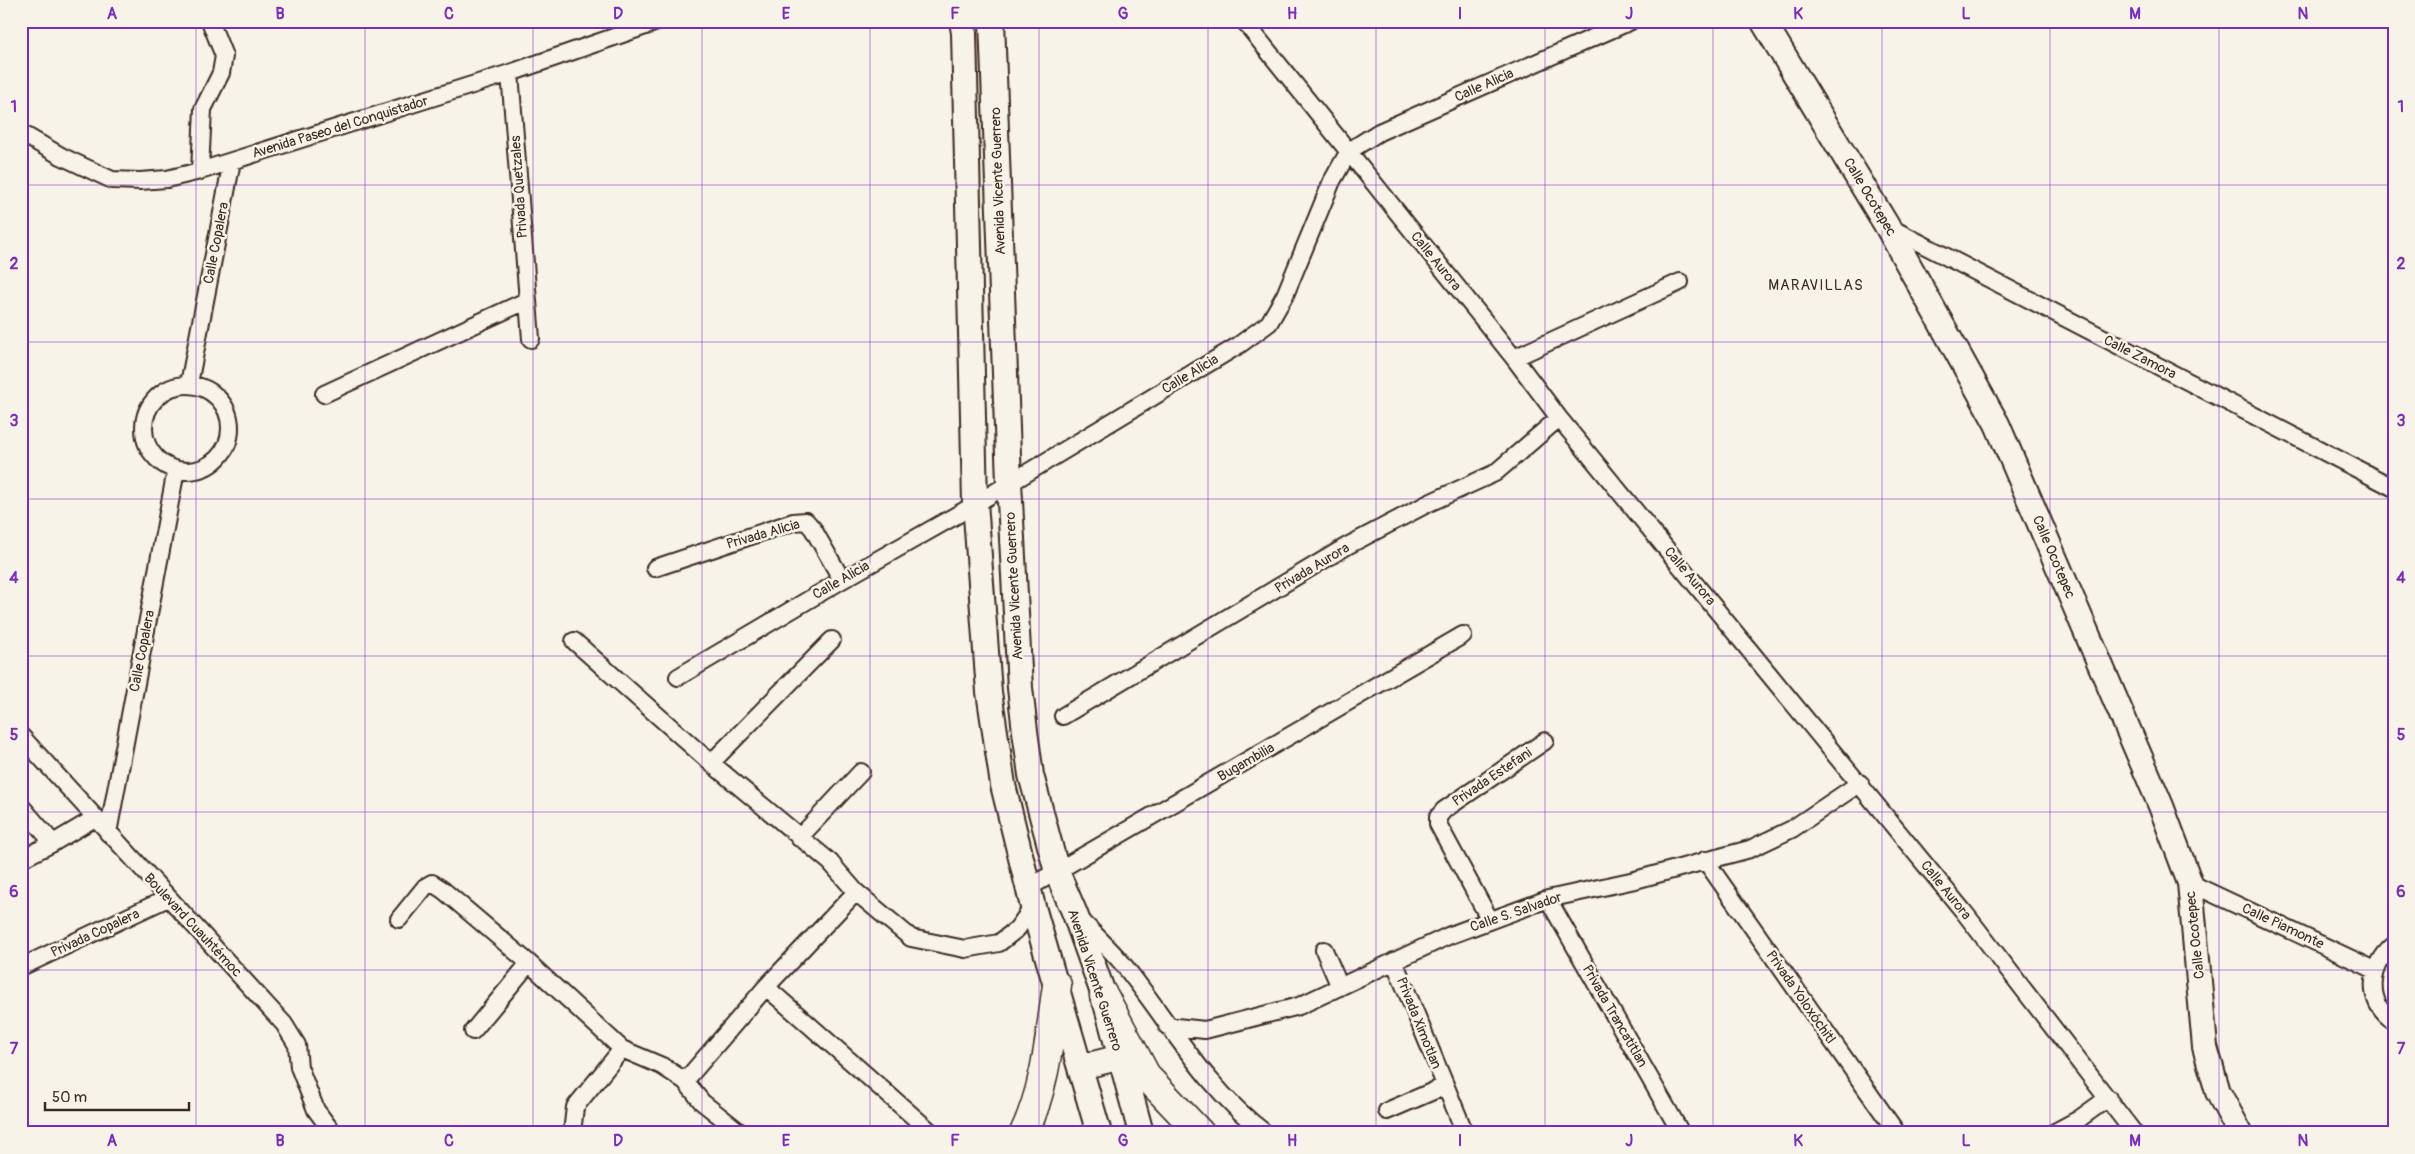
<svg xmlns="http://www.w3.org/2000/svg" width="2415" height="1154" font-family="Pangolin,sans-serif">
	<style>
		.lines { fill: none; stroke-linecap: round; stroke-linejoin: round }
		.street-casing { stroke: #3b2a1e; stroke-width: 20 }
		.secondary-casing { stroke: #3b2a1e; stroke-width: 28 }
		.highway-casing { stroke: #3b2a1e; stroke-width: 31 }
		.street { stroke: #f7f3e8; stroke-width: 16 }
		.secondary { stroke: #f7f3e8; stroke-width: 24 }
		.highway { stroke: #f7f3e8; stroke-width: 28 }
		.grid { fill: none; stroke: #7b2cbf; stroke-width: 1; stroke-opacity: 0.55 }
		.labels { text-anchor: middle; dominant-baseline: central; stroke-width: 5; stroke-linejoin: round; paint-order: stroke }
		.street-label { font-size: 14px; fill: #3b2a1e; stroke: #f7f3e8 }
		.neighbourhood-label { font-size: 15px; letter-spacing: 1px; fill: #3b2a1e; stroke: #f7f3e8 }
		.neatline { fill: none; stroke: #7b2cbf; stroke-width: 2 }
		.grid-label { font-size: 16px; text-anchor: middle; font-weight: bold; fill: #7b2cbf }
	</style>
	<rect width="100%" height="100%" fill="#f7f3e8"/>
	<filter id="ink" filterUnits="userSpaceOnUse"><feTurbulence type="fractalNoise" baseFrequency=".02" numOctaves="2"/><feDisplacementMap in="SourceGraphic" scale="10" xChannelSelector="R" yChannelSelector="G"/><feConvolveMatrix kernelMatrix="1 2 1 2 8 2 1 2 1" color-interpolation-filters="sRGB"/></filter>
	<g filter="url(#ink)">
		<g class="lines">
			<g class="street-casing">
				<path id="street" d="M1244,21l270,337 45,60 405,494 170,221
					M510,73l21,266
					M21,133l40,23 51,24 28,1 27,-2 33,-8 310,-98 150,-52
					M200,171l3,-62 18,-36 3,-17 -14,-35
					M1887,226l507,262
					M1514,358l166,-76
					M189,384l43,-223
					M144 428a43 43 0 1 1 86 0a43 43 0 1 1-86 0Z
					M324,394l204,-94
					M655,568l138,-46 13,-1 7,8 29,51
					M574,641l137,122 119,99 26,30 55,46 54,11 34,-6 18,-14 16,-22
					M678,677l164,-97 120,-68 277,-167 30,-22 16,-28 47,-114 17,-30 30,-19 252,-111
					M1063,716l284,-170 82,-43 66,-30 64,-55
					M21,736l263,288 13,21 2,22 17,43 17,23
					M711,763l121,-123
					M21,806l32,37
					M108,833l68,-363
					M799,838l62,-66
					M21,859l32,-16 42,-25
					M1705,860l192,273
					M2190,883l185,87
					M1028,888l435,-253
					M1548,899l133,234
					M399,919l26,-32 7,-4 11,7 86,73 93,86 40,17 23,15 17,21 39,31
					M1080,919c14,15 29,29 42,44 47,58 82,124 143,170
					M1490,920l-52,-96v-7l6,-7 101,-69
					M2394,945c-24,20 -30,57 0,76
					M1324,950l16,37
					M1394,961l71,172
					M21,967l147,-69
					M766,987l166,146
					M1167,1026l38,4 94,-24 149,-70 100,-37 87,-19 115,-31 42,-20 68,-46
					M473,1031l56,-68
					M685,1081l81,-94 90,-95
					M1387,1111l58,-25
					M572,1133l3,-26 47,-58
					M2053,1133l26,-14 29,-21"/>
			</g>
			<g class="secondary-casing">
				<path id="secondary" d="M962,21l2,12 11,469 14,190 14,93 30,122 66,226
					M992,21l17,461 11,206 5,43 6,44 26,97 18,42 29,82 37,137
					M1763,21l124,205 110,198 164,382 29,77 15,164 13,45 22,41
					M1081,1067l40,-10"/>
			</g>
			<g class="highway-casing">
				<path id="highway" d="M1104,996l43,81 53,56
					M1024,1133c22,-46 26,-99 33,-148"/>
			</g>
			<use href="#street" class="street"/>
			<use href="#secondary" class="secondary"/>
			<use href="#highway" class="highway"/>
		</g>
	</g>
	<path class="grid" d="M196,21v1112M365,21v1112M533,21v1112M702,21v1112M870,21v1112M1039,21v1112M1208,21v1112M1376,21v1112M1545,21v1112M1713,21v1112M1882,21v1112M2050,21v1112M2219,21v1112M21,185h2373M21,342h2373M21,499h2373M21,656h2373M21,812h2373M21,970h2373"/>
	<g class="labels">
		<g class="street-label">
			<text transform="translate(1484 85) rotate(-24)">Calle Alicia</text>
			<text transform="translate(340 127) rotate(-17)">Avenida Paseo del Conquistador</text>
			<text transform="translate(998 181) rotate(-92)">Avenida Vicente Guerrero</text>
			<text transform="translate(519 187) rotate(-94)">Privada Quetzales</text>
			<text transform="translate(1870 197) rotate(59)">Calle Ocotepec</text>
			<text transform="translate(216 243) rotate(-79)">Calle Copalera</text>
			<text transform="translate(1436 261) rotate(51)">Calle Aurora</text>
			<text transform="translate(2140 357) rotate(27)">Calle Zamora</text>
			<text transform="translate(1190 374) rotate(-31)">Calle Alicia</text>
			<text transform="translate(763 534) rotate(-16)">Privada Alicia</text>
			<text transform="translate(2054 557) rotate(67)">Calle Ocotepec</text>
			<text transform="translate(1312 568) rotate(-31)">Privada Aurora</text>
			<text transform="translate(1690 576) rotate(50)">Calle Aurora</text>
			<text transform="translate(841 580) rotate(-30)">Calle Alicia</text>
			<text transform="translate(1014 586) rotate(-93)">Avenida Vicente Guerrero</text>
			<text transform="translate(142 651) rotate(-79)">Calle Copalera</text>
			<text transform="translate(1246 762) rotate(-30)">Bugambilia</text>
			<text transform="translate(1492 777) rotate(-34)">Privada Estefani</text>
			<text transform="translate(1946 890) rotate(51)">Calle Aurora</text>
			<text transform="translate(1516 912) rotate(-19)">Calle S. Salvador</text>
			<text transform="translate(193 925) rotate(47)">Boulevard Cuauhtémoc</text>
			<text transform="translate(2283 926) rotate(25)">Calle Piamonte</text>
			<text transform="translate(95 933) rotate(-25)">Privada Copalera</text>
			<text transform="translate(2195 935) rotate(-96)">Calle Ocotepec</text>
			<text transform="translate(1095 980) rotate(72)">Avenida Vicente Guerrero</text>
			<text transform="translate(1801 997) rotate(55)">Privada Yoloxóchitl</text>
			<text transform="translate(1615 1016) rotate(60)">Privada Trancatitlan</text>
			<text transform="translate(1419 1023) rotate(68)">Privada Ximotlan</text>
		</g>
		<g class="neighbourhood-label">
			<text x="1816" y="285">MARAVILLAS</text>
		</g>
	</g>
	<rect width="2415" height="1154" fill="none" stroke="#f7f3e8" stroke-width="55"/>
	<path d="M45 1102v8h144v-8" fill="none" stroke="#3b2a1e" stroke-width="2.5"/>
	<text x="52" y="1102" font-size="15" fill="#3b2a1e" stroke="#f7f3e8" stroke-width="4" paint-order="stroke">50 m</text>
	<rect x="28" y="28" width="2360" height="1098" class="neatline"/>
	<g class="grid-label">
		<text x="112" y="19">A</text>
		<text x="280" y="19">B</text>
		<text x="449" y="19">C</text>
		<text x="618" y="19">D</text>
		<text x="786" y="19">E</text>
		<text x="955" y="19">F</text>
		<text x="1123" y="19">G</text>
		<text x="1292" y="19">H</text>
		<text x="1460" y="19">I</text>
		<text x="1629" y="19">J</text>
		<text x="1798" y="19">K</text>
		<text x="1966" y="19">L</text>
		<text x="2135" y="19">M</text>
		<text x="2303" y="19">N</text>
		<text x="14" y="112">1</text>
		<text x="2401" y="112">1</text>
		<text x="14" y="269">2</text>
		<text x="2401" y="269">2</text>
		<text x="14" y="426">3</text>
		<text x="2401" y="426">3</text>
		<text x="14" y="583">4</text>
		<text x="2401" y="583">4</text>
		<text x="14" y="740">5</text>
		<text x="2401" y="740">5</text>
		<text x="14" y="897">6</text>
		<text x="2401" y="897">6</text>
		<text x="14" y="1054">7</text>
		<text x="2401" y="1054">7</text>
		<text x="112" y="1146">A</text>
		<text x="280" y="1146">B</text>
		<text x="449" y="1146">C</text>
		<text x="618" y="1146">D</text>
		<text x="786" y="1146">E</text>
		<text x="955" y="1146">F</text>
		<text x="1123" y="1146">G</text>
		<text x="1292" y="1146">H</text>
		<text x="1460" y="1146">I</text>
		<text x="1629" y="1146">J</text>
		<text x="1798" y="1146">K</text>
		<text x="1966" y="1146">L</text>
		<text x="2135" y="1146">M</text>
		<text x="2303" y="1146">N</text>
	</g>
</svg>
